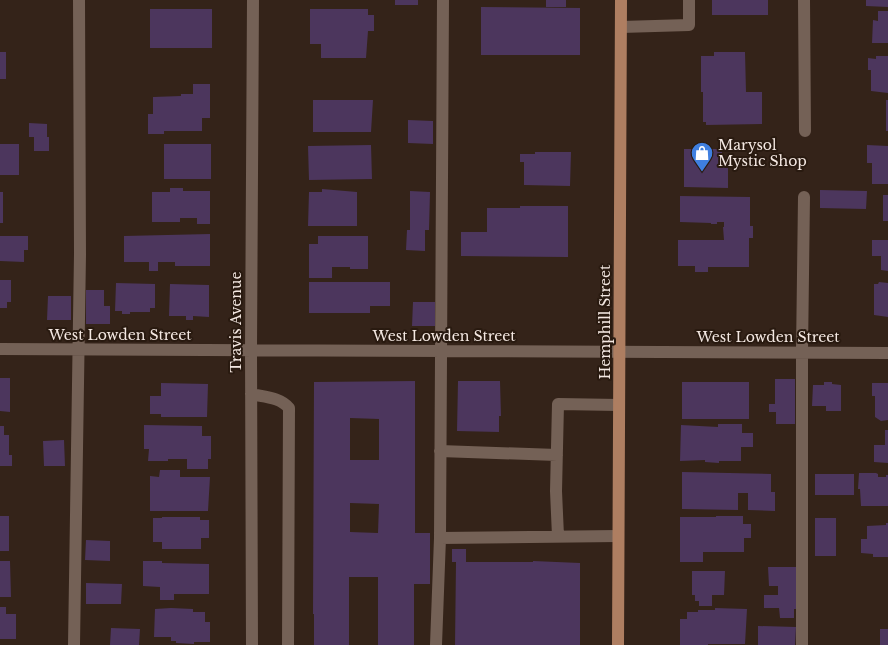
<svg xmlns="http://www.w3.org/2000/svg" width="888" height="645" font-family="'Libre Baskerville',serif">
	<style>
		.building { fill: #4c365d; fill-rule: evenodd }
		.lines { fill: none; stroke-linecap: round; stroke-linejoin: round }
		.minor { stroke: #746156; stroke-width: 12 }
		.major { stroke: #ae7e61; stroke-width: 12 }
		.labels { text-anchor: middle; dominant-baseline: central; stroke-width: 4; stroke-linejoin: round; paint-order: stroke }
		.poi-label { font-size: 14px; fill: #f4e8e2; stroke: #291a10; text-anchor: start }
		.street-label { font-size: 14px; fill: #f4e8e2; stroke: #291a10 }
	</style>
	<rect width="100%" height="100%" fill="#342319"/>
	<path class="building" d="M395,0h23v5h-23z
		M546,0h20v7h-20z
		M712,0h56v15h-56z
		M866,0h22v7l-22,-1z
		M481,7l99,1v47h-99z
		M150,9h62v39h-62z
		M310,9h58v6h6v16h-6l-2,27h-45v-14h-11z
		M878,11h10v32h-16l1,-23 5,1z
		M0,52h6v27h-6z
		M714,52h31l1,40h16v32l-56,1v-3h-3v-30h-2v-36h13z
		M876,56h12v37l-17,-2v-21h-3v-12l8,1z
		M193,84h17v34h-8v13h-38v3h-16v-20h5v-17l28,-1v-2h12z
		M313,100h60l-2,32h-58z
		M886,100h2v31h-2z
		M408,120l25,1v23l-25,-1z
		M29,123l18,1v13h2v14h-15v-14h-5z
		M0,144h19v31h-19z
		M164,144h47v35h-47z
		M371,145l1,34 -63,1 -1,-34z
		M867,145l21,1v38h-16v-21h-5z
		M684,149h38v13h3v6h3v20l-44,-1z
		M535,152h36l-1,34 -46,-1v-23h-4v-8h15z
		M170,188h13v3h27v33h-13v-6h-17v4h-28v-30h18z
		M322,189l35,3v34h-49l1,-34h13z
		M820,190l47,1 -1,18 -46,-1z
		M410,191l20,1 -1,38h-4v21l-19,-1 1,-20h3z
		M0,192h3v31h-3z
		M883,195h5v26h-5z
		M680,196l70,1v29h3v12h-4v29h-41v5h-13v-6h-17v-26h46l-1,-13h1v-5h-7v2h-6v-1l-31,-1z
		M520,206h48v51l-107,-1v-24h26v-24h33z
		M210,234v32h-35v-4h-17v9h-9v-9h-25v-26z
		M0,236h28v14h-4v12l-24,-1z
		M318,236h50v33h-18v-2h-18v11h-23v-34h9z
		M872,240h16v31l-7,-1v-14h-9z
		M0,280h11v22h-4v6h-7z
		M309,282h81v24h-20v7h-61z
		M879,282l9,1v34l-14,-2v-31h4z
		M116,283l39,1v24h-5v4h-20v2h-8v-3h-7z
		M170,284l39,1v32l-16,-1v4h-7v-4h-17z
		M86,290h18v16h6v18h-24z
		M48,296h23v24h-24z
		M413,302h22v24h-23z
		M0,378h10v34l-10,-1z
		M775,379h20v45h-19v-12h-7v-8h6z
		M415,381v152h15v51h-16v61h-36v-68h-29v68h-35v-31h-1l1,-232zM350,418l29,1v41h-29zM350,503l29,1 -1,29 -28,-1z
		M458,381h42l1,35h-2v16l-42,-1z
		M682,382h67v37h-67z
		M824,382h8v2l9,1v26h-15v-5h-14l1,-21h11z
		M161,383l47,1 -1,33h-46v-3h-11v-18h11z
		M872,383h16v37l-7,1 -6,-4v-21h-3z
		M718,424h24v9h11v14h-12v14h-22v2l-14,-1v-2l-25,1 1,-36 37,2z
		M144,425l58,1v10h9v23h-3v10h-21v-10h-19v2h-20l1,-12h-5z
		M0,426h4v9h5v20h3v11h-12z
		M885,430h3v33l-14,-1v-17h11z
		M64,440l1,26h-21l-1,-25z
		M160,470h20v7h30l-2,34h-58v-35l9,1z
		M682,472l89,2v18h4v19l-27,-1v-17h-10v17l-56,-1z
		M859,473h17l2,1v3h8v-2h2v31h-27l-1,-17h-2z
		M815,474h39v21h-39z
		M0,516h9v35h-9z
		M716,516h27v8h8v14h-7v14h-41v10h-23v-45h36z
		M162,517h38v3h9v18h-8v11h-39v-7h-9v-24h9z
		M815,518h21v38h-21z
		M886,523h2v34h-15v-3l-12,-1v-14h6v-13l19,-1z
		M86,540l24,1v20l-25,-1z
		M452,549h14v13h67v-1l47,2v82h-125l1,-83h-4z
		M0,561h10l1,36h-11z
		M143,561h19v2l47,1v30h-35v6h-14v-13l-17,-1z
		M768,567h29l1,42h-4v9h-14l-1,-10h-15v-13h14v-9h-9z
		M692,571h33l-1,24h-12v11h-13v-5h-4v-6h-3z
		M86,583l36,1 -1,20h-35z
		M0,607h6v7h10v25h-16z
		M171,608l22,1v3h12v10h5v20h-16v2l-18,-1v-2h-5v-4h-17l1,-28z
		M715,608l32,1 -2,35h-37v1h-28v-26h7v-7h11v-2h17z
		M758,626l38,1 -1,18h-37z
		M111,628l29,1 -1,16h-29z
		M880,629h8v16h-8z"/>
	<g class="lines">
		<path class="minor" d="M804,0l1,131
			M621,27l68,-2v-25
			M0,349l888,4
			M251,394c13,3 29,3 38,14l-1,237
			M440,451l117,4
			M558,536l-2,-45 2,-87 61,1
			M440,538l3,-538
			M74,645l6,-391 -1,-254
			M252,645l-1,-295 2,-350
			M436,645l4,-107 178,-2
			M802,645v-293l2,-155"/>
		<path class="major" d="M618,645l3,-645"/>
	</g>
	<defs>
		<g id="shop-pin" transform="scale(1.15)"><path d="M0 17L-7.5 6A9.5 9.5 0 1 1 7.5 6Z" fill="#3f7fe0" stroke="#291a10"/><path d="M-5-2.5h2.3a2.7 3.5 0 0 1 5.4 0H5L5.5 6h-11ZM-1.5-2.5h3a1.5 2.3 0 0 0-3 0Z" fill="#fff"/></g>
	</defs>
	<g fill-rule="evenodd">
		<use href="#shop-pin" x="702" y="153"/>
	</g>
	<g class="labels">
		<g class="poi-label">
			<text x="718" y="145">Marysol<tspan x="718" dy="16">Mystic Shop</tspan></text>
		</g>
		<g class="street-label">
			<text transform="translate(236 322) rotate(-90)">Travis Avenue</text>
			<text transform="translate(605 322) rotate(-90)">Hemphill Street</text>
			<text x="120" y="335">West Lowden Street</text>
			<text x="444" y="336">West Lowden Street</text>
			<text x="768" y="337">West Lowden Street</text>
		</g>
	</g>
</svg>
